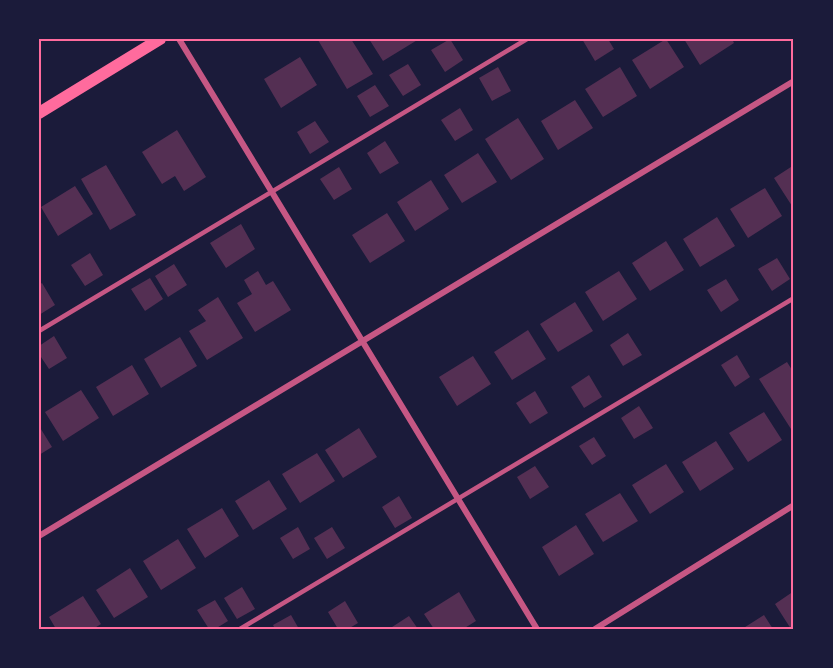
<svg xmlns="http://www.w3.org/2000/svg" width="833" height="668" font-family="Poppins,sans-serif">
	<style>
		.building { fill: #542f53 }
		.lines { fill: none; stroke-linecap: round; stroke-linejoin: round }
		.service { stroke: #c65784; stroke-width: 4.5 }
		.minor { stroke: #c65784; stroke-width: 6 }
		.secondary { stroke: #ff6b9d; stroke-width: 12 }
		.neatline { fill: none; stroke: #ff6b9d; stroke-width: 2 }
	</style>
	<rect width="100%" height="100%" fill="#1b1b3a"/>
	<path class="building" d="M351,39l22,35 -26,15 -29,-49z
		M369,39h50l-36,22z
		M450,39l13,21 -18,12 -14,-22z
		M582,39h26l6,10 -19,12z
		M666,39l18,28 -34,22 -18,-29z
		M684,39h48l2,4 -34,22z
		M300,57l17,28 -36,23 -17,-29z
		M408,64l13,21 -18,11 -14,-21z
		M498,67l13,24 -19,10 -13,-23z
		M620,67l17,29 -34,21 -18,-28z
		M375,85l14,21 -19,11 -13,-21z
		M575,100l18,28 -35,22 -17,-29z
		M460,108l13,22 -18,11 -14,-21z
		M518,118l26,41 -33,21 -26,-41z
		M315,121l14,21 -19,12 -13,-22z
		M177,130l29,47 -22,14 -9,-15 -13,8 -20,-32z
		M385,141l14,22 -19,11 -13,-21z
		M478,153l19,29 -35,21 -18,-28z
		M106,165l30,50 -26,15 -29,-51z
		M794,165v40l-2,1 -18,-28z
		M339,167l13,22 -18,11 -14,-21z
		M431,180l18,29 -34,22 -18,-29z
		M75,186l18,28 -35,22 -17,-29z
		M765,188l17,28 -34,22 -18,-29z
		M387,213l18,28 -35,22 -18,-28z
		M717,217l18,29 -35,21 -17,-28z
		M241,224l14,25 -29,19 -16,-25z
		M666,241l18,29 -34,21 -18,-28z
		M90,253l13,22 -18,11 -14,-21z
		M777,258l13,21 -18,12 -14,-22z
		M174,264l13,21 -19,12 -13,-21z
		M258,271l8,14 7,-4 18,29 -36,22 -18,-29 15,-9 -8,-14z
		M619,271l18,28 -34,22 -18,-29z
		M150,278l13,21 -18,12 -14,-22z
		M726,279l13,21 -18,12 -14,-22z
		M42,283l13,22 -16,10v-30z
		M218,297l25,41 -36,22 -18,-29 17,-10 -8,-11z
		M575,302l18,29 -35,21 -18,-28z
		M528,330l18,29 -34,21 -18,-28z
		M628,333l14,22 -19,11 -13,-21z
		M54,336l13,22 -18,11 -10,-15v-8z
		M180,337l17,29 -36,22 -17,-29z
		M737,355l13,22 -15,10 -14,-22z
		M473,356l18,28 -34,22 -18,-29z
		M787,362l7,11v54l-3,2 -32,-50z
		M132,365l17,29 -36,22 -17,-29z
		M589,375l13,22 -18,11 -13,-21z
		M81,390l18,28 -36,23 -18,-29z
		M535,391l13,22 -18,11 -14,-21z
		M639,406l14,22 -19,11 -13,-21z
		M764,412l18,28 -34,22 -19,-29z
		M39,426l13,21 -13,8z
		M359,428l18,29 -34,21 -18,-28z
		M594,437l12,19 -14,9 -13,-19z
		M716,441l18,28 -34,22 -18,-29z
		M317,453l18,28 -35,22 -18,-29z
		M666,464l18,28 -34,22 -18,-29z
		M535,466l14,21 -19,12 -13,-22z
		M269,480l18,29 -34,21 -18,-29z
		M620,493l18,28 -35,21 -18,-28z
		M399,496l13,22 -17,10 -13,-21z
		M222,508l17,28 -34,22 -18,-29z
		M576,525l18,29 -35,22 -17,-29z
		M298,527l12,22 -17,10 -13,-21z
		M332,527l13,21 -18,11 -13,-21z
		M178,539l18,29 -35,22 -18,-29z
		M130,568l18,29 -34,21 -18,-28z
		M242,587l13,22 -18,10 -13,-21z
		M794,591v38h-3l-16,-25z
		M459,592l17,29 -13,8h-29l-10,-15z
		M83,596l18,28 -8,5h-37l-7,-12z
		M215,600l13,21 -13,8h-6l-12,-19z
		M345,601l13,22 -10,6h-10l-10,-17z
		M291,615l8,14h-24l-2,-4z
		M764,615l9,14h-31z
		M409,616l9,13h-29z"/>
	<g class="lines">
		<path class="service" d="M39,331l488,-292
			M240,629l554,-331"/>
		<path class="minor" d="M179,39l358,590
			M39,536l755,-455
			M595,629l199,-124"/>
		<path class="secondary" d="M39,113l121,-74"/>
	</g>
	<rect width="833" height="668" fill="none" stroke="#1b1b3a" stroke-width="81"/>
	<rect x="40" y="40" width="752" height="588" class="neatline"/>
</svg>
